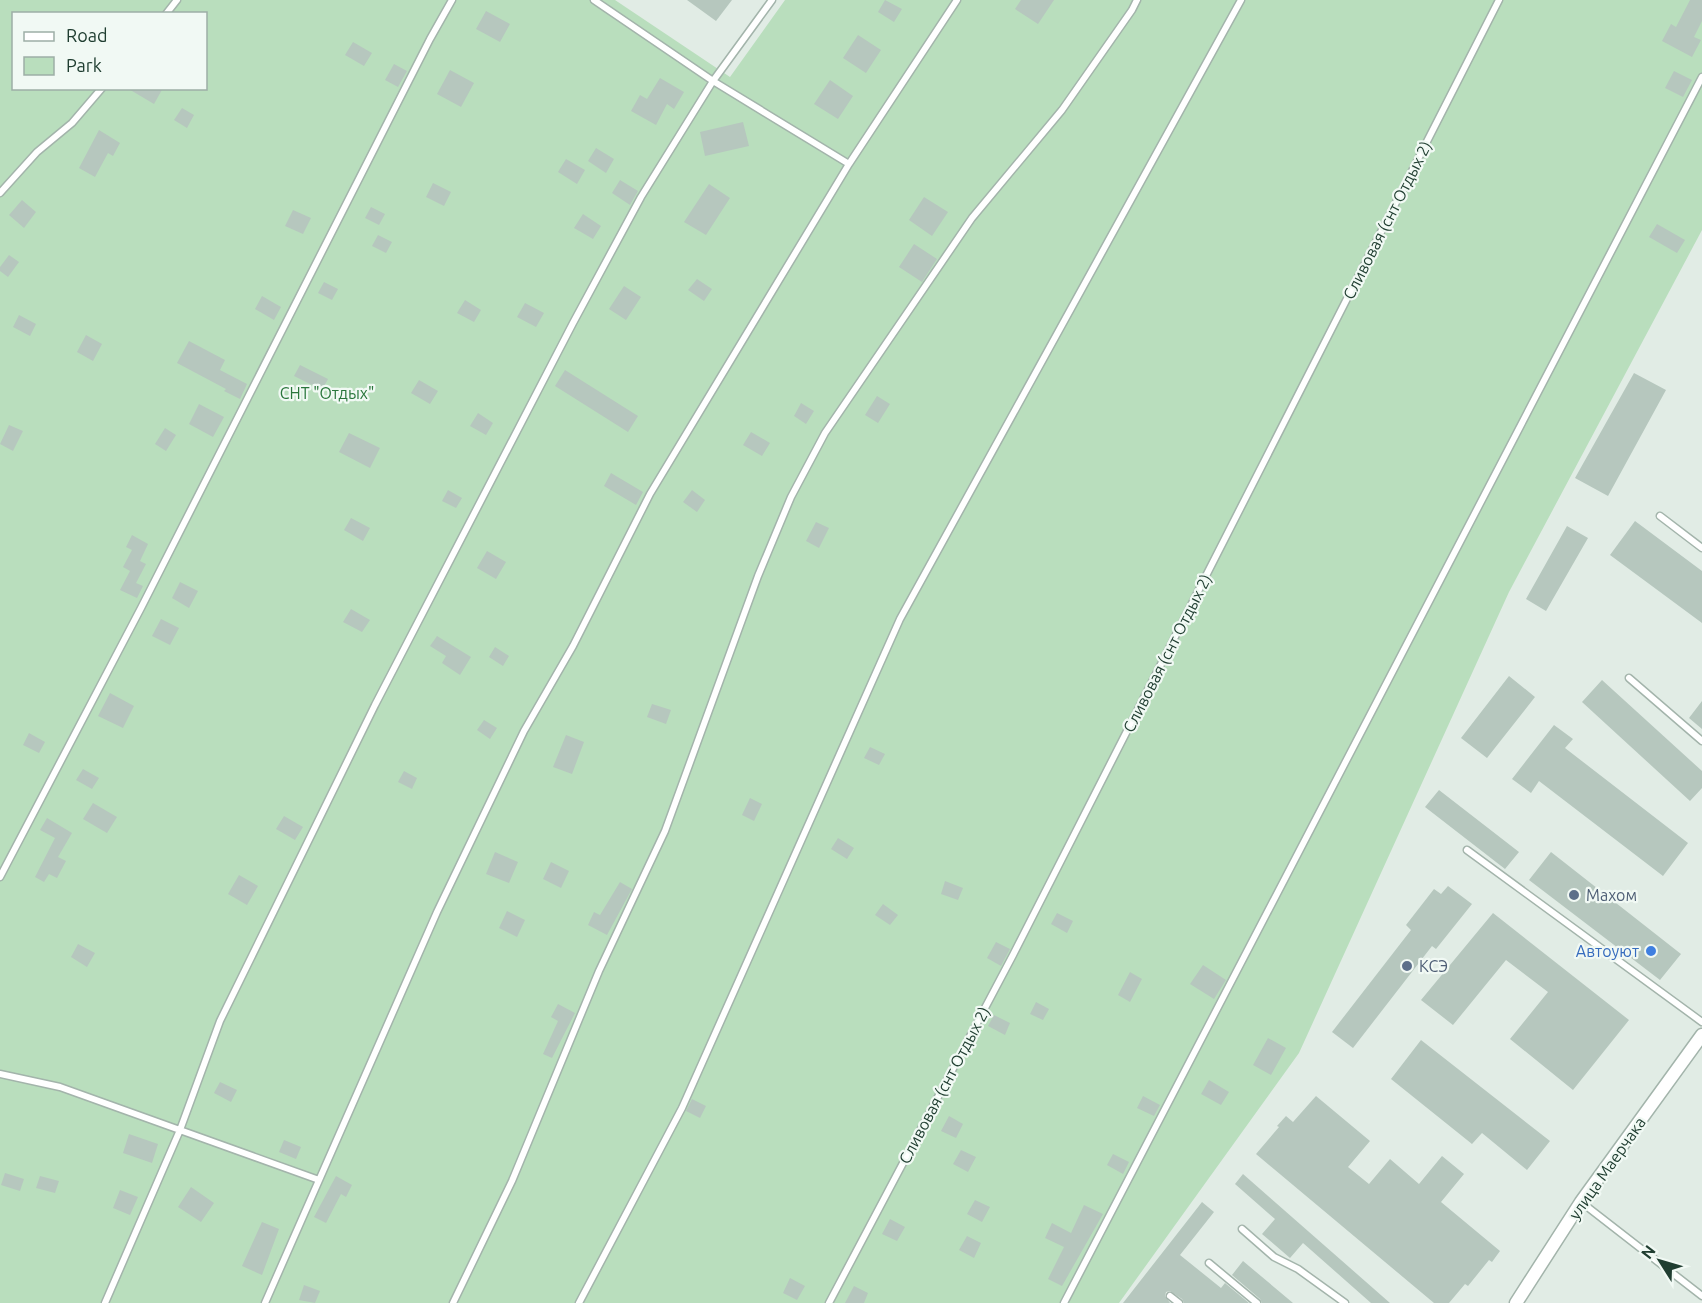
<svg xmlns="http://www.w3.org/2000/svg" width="1702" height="1303" font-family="Ubuntu,sans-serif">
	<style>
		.green { fill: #b9debd; fill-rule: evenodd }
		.building { fill: #b6c7be }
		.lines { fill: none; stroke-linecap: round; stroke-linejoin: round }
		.service-casing { stroke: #a3b4ab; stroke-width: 9 }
		.minor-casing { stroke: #a3b4ab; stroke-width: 15 }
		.service { stroke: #fff; stroke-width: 6 }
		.minor { stroke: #fff; stroke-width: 12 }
		.service-dot { fill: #5c6f8a; stroke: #f1f9f4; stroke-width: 2 }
		.shop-dot { fill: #3f7fe0; stroke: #f1f9f4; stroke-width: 2 }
		.labels { text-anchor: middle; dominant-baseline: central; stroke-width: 4.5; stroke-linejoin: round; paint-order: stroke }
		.street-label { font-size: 16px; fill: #203e31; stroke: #f1f9f4 }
		.park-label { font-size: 16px; fill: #29763b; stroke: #f1f9f4 }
		.service-label { font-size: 16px; fill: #4e5e75; stroke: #f1f9f4; text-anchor: start }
		.shop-label { font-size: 16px; fill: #366cbe; stroke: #f1f9f4; text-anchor: end }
	</style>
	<rect width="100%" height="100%" fill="#e1ece5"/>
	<path class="green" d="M0,0h615l115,77 55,-77h917v230l-193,362 -210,461 -180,250h-1119zM14,14h192v74h-192z"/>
	<path class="building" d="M687,0h45l-16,21z
		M885,0l17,9 -8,13 -16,-10z
		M1021,0h33l-16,24 -23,-15z
		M1690,0h12v21l-8,16 7,3 -9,17 -30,-16 9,-17 5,3z
		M486,11l24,13 -10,18 -24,-13z
		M858,35l23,15 -15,23 -23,-15z
		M353,42l19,11 -8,13 -19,-11z
		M394,64l13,7 -9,16 -13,-7z
		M450,70l24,13 -13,24 -24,-13z
		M1674,71l18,9 -9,17 -18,-9z
		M660,78l24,14 -10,17 -7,-5 -11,21 -25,-14 9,-16 7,4z
		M830,80l23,16 -15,23 -24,-15z
		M127,88h36l-9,16z
		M182,108l12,7 -7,13 -13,-8z
		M743,122l6,24 -44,10 -5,-24z
		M99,130l21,13 -7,13 -5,-3 -13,24 -16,-9z
		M596,148l18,11 -8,14 -18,-12z
		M566,159l19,11 -8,14 -19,-12z
		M620,180l18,11 -8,14 -18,-12z
		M433,183l18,9 -7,14 -18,-9z
		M709,184l21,14 -24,37 -22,-13z
		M924,197l24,15 -16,24 -23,-16z
		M22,200l14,12 -12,16 -15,-13z
		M371,207l14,7 -6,11 -14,-7z
		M293,210l18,8 -8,16 -18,-8z
		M583,214l18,12 -8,13 -19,-11z
		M1657,224l28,16 -8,13 -28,-16z
		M378,235l14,7 -6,11 -14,-7z
		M914,244l23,15 -15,23 -23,-15z
		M9,255l10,7 -11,15 -8,-6v-4z
		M697,279l15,10 -8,12 -16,-11z
		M324,282l14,7 -6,11 -14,-7z
		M624,286l17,11 -15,23 -17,-11z
		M262,296l19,11 -7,13 -19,-11z
		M465,300l16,10 -7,12 -17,-9z
		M525,303l19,10 -8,14 -19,-10z
		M19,315l17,9 -6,12 -17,-9z
		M86,335l16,9 -9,17 -16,-9z
		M189,341l36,19 -5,10 27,14 -7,15 -16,-8 2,-2 -49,-26z
		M300,365l28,14 -6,11 -28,-14z
		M565,370l73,46 -10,16 -73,-46z
		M1634,373l32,17 -58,106 -33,-18z
		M419,380l19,11 -8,13 -19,-11z
		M877,396l13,8 -12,19 -13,-8z
		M801,403l13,8 -8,13 -12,-8z
		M199,404l25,13 -11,20 -24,-13z
		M478,413l15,10 -7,12 -16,-9z
		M9,425l14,6 -10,20 -13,-7z
		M165,428l11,7 -10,16 -11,-7z
		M751,432l19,11 -8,13 -19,-11z
		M349,433l31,15 -10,20 -31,-16z
		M611,473l32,19 -7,13 -32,-19z
		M448,490l14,8 -6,10 -14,-7z
		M692,490l13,10 -8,12 -14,-10z
		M351,518l19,10 -7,13 -19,-11z
		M1635,521l67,50v52l-92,-68z
		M816,522l13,6 -10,20 -13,-7z
		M1567,526l21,12 -42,73 -20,-12z
		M132,535l16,9 -8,17 6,3 -10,19 7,3 -6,12 -17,-8 10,-19 -7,-4 9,-17 -6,-3z
		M487,551l19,11 -10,17 -19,-11z
		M180,582l18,9 -9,17 -17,-10z
		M351,609l19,11 -8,12 -19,-10z
		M161,619l18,9 -9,17 -18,-9z
		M437,636l34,21 -11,18 -18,-12 4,-7 -16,-10z
		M495,647l14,9 -6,10 -14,-9z
		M1509,676l26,21 -48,61 -26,-20z
		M1602,680l100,91v17l-12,13 -108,-99z
		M110,693l24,13 -11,22 -25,-12z
		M1702,701v28l-13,-11z
		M652,704l19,6 -5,14 -19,-7z
		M484,720l13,8 -7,11 -13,-9z
		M1554,725l19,14 -8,9 123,95 -25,33 -124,-95 -8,12 -19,-14z
		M29,733l16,9 -6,11 -16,-8z
		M566,735l18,7 -12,32 -19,-7z
		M870,747l15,7 -6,11 -15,-7z
		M83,769l16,9 -7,11 -16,-9z
		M404,771l13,7 -5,11 -14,-7z
		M1439,790l80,62 -14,17 -80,-62z
		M750,798l12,6 -8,17 -12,-6z
		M93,803l24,14 -10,16 -24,-14z
		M284,816l19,11 -8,13 -19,-11z
		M47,818l25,15 -14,24 8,4 -9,17 -8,-4 -5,8 -9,-5 20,-39 -15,-8z
		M838,838l16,10 -7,11 -16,-10z
		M495,852l23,10 -9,21 -23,-9z
		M1551,852l130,102 -21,26 -131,-100z
		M551,862l18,9 -8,17 -18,-9z
		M239,875l19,11 -11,19 -19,-11z
		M945,881l18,7 -5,12 -17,-6z
		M620,882l12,7 -25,46 -19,-10 6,-13 6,3z
		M1448,886l24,18 -36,45 -4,-3 -79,102 -21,-16 79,-102 -5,-5 28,-36 7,5z
		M883,904l15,11 -8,10 -15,-10z
		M507,911l18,9 -8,17 -18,-9z
		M1057,913l16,8 -6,12 -16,-9z
		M1493,913l136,107 -56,70 -63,-51 38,-47 -42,-32 -53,65 -32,-25z
		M996,942l14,7 -9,17 -14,-8z
		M78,944l17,9 -8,14 -16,-10z
		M1203,965l23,15 -12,19 -24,-15z
		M1130,972l12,7 -12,23 -12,-7z
		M1036,1002l13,7 -6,11 -13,-6z
		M558,1004l17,9 -23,45 -9,-4 15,-33 -7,-4z
		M994,1015l16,8 -5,12 -17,-9z
		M1268,1038l18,10 -15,27 -18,-10z
		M1421,1040l129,101 -23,29 -45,-37 -10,11 -81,-65z
		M1209,1080l20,12 -8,13 -20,-11z
		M220,1082l17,8 -6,12 -17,-9z
		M1143,1096l17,9 -6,11 -17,-8z
		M1316,1096l54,45 -22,26 21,17 21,-25 29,25 23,-28 22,18 -23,28 59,49 -8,11 -3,-2 -21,26 -3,-2 -16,19h-15l-178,-149 23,-27 -2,-1 9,-10 7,6z
		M692,1099l14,7 -6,12 -14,-7z
		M949,1116l14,8 -7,14 -15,-7z
		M129,1134l29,10 -6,19 -29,-10z
		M284,1140l17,7 -5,12 -17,-7z
		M961,1150l15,7 -8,15 -15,-8z
		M1113,1154l16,8 -6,12 -16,-9z
		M5,1173l19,6 -4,12 -19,-6z
		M1243,1174l147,129h-19l-68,-60 -13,15 -28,-24 13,-15 -40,-35z
		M40,1176l19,5 -4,12 -19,-5z
		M336,1176l16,9 -6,12 -5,-3 -15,29 -12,-6z
		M191,1187l23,16 -13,19 -23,-15z
		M120,1190l18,7 -8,18 -17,-7z
		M975,1200l15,7 -8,15 -15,-8z
		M1202,1202l12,10 -34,43 41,33 4,-5 24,20h-65l-2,-4 -12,-8 -4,1 -1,4 5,7h-47z
		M1084,1205l19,9 -41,72 -14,-7 16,-32 -19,-9 7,-15 19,10z
		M890,1219l15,8 -8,14 -15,-7z
		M262,1222l17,7 -17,46 -20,-9z
		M967,1236l14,7 -7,15 -15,-8z
		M1243,1261l50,42h-31l-2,-4 -28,-24z
		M790,1278l15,8 -8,14 -14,-7z
		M304,1285l16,6 -5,12 -16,-3z
		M854,1286l14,7 -4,10h-19z"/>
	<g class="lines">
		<g class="service-casing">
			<path id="service" d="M594,0l119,81 136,83
				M166,14l11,-14
				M0,193l37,-41 35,-29 30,-35
				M1660,516l42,32
				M1629,678l73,63
				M1467,850l235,172
				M0,877l141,-269 289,-569 22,-39
				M0,1074l60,13 259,93
				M1581,1202l121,94
				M1242,1229l32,28 24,12 47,34
				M1209,1263l48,40
				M1170,1296l9,7
				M105,1303l75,-173 40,-109 155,-316 198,-382 68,-126 72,-116 59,-81
				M265,1303l172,-391 87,-181 49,-85 77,-152 199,-330 108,-164
				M453,1303l59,-122 87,-210 66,-140 93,-255 33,-79 34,-64 147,-215 90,-108 70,-100 5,-10
				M579,1303l103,-195 218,-489 341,-619
				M829,1303l184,-348 486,-955
				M1064,1303l638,-1226"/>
		</g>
		<g class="minor-casing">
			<path id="minor" d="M1516,1303l65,-101 121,-167"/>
		</g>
		<use href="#service" class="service"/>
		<use href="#minor" class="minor"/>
	</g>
	<g class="service-dot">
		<circle cx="1574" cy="895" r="6"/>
		<circle cx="1407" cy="966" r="6"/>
	</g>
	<circle class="shop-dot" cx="1651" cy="951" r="6"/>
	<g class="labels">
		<g class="street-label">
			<text transform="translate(1387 220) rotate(-63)">Сливовая (снт Отдых 2)</text>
			<text transform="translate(1167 653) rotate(-63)">Сливовая (снт Отдых 2)</text>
			<text transform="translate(944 1085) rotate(-62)">Сливовая (снт Отдых 2)</text>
			<text transform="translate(1607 1168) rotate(-55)">улица Маерчака</text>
		</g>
		<g class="park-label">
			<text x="327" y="393">СНТ "Отдых"</text>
		</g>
		<g class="service-label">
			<text x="1586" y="895">Махом</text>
			<text x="1419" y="966">КСЭ</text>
		</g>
		<g class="shop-label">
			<text x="1639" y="951">Автоуют</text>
		</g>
	</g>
	<rect x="12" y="12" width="195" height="78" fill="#f1f9f4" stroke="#9daea6" stroke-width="1.5"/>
	<rect x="24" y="32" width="30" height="9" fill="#ffffff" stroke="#9daea6" stroke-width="1.5"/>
	<text x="66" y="42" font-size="18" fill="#203e31">Road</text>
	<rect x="24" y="57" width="30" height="18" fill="#b9debd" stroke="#9daea6" stroke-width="1.5"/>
	<text x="66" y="72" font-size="18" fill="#203e31">Park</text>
	<g transform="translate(1660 1261) rotate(307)" stroke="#f1f9f4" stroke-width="4.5" paint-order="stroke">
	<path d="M0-4.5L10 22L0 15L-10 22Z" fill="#203e31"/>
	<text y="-9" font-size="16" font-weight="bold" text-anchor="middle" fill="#203e31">N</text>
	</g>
</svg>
